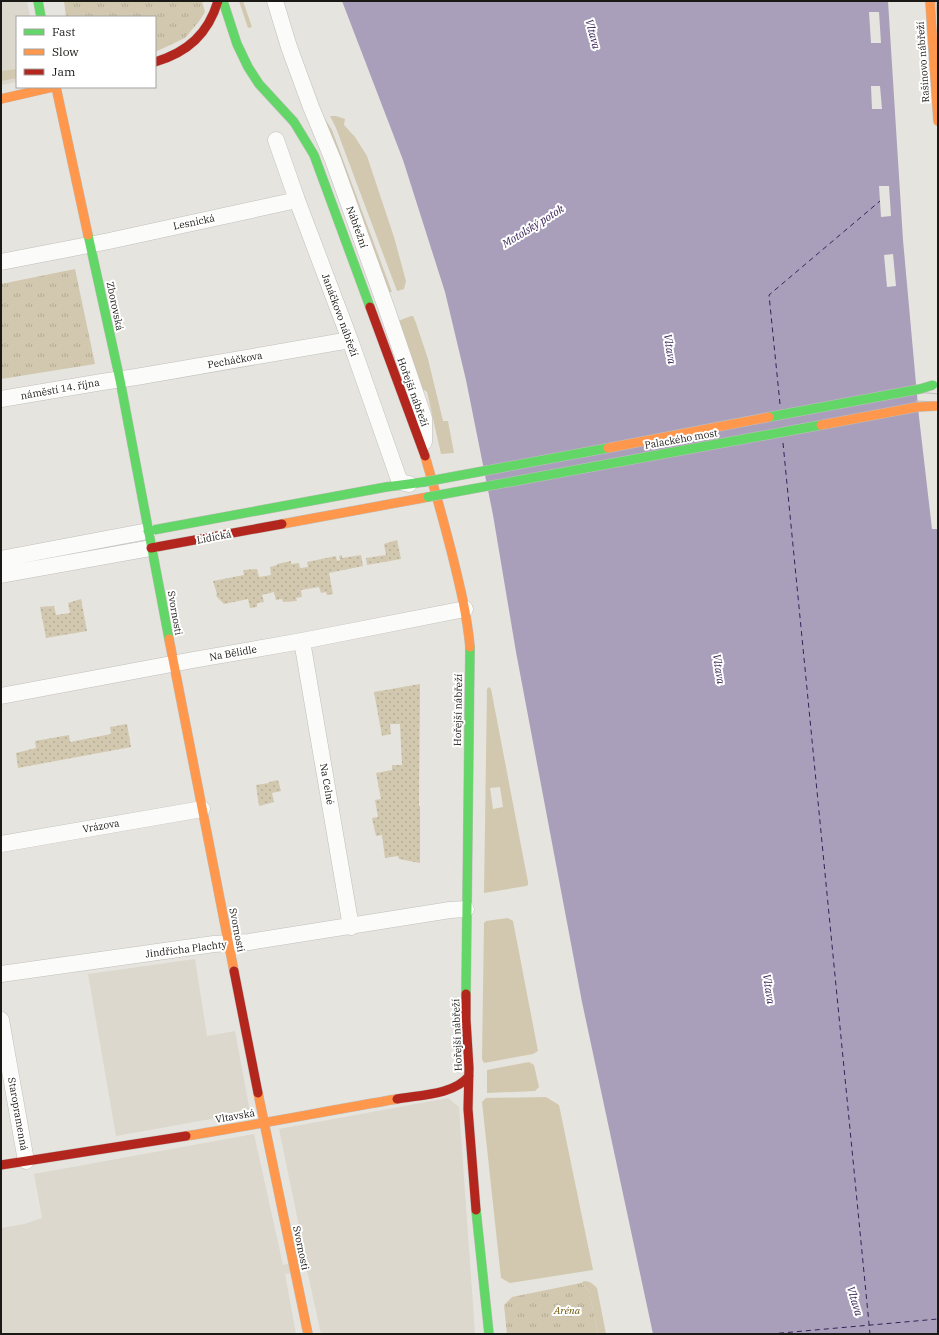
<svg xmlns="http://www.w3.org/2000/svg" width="939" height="1335" font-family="'IBM Plex Serif',serif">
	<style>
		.built { fill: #dcd8cd }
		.grass { fill: #d2c8af; fill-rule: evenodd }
		.park { fill: url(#park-tufts) }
		.garden { fill: url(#garden-dots) }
		.water { fill: #a99fbb }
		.pier { fill: #e6e4df }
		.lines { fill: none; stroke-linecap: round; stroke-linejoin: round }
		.ferry { stroke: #372257; stroke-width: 1; stroke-dasharray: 5 4; stroke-linecap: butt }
		.street-casing { stroke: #c0bfbb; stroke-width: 17 }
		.fast-casing { stroke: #c0bfbb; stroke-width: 10 }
		.slow-casing { stroke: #c0bfbb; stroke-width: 10 }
		.jam-casing { stroke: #c0bfbb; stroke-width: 10 }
		.street { stroke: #fbfbfa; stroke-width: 16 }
		.fast { stroke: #63d668; stroke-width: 9 }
		.slow { stroke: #ff974d; stroke-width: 9 }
		.jam { stroke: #b3261e; stroke-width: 9 }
		.tram { stroke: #bdbdbb; stroke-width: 1 }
		.fast-bridge-casing { stroke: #c0bfbb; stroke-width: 10; stroke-linecap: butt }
		.slow-bridge-casing { stroke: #c0bfbb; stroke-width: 10; stroke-linecap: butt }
		.fast-bridge { stroke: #63d668; stroke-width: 9 }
		.slow-bridge { stroke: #ff974d; stroke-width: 9 }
		.labels { text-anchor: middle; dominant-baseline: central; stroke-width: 4; stroke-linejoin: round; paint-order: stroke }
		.street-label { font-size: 10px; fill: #1a1916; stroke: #fff }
		.park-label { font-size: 10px; font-style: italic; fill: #6a5402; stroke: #fff }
		.water-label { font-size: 11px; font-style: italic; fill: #372257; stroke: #fff }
	</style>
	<defs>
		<pattern id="park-tufts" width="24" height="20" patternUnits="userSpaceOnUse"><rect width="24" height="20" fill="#d2c8af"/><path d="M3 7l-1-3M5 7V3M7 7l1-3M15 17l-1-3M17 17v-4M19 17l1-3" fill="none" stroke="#b4ab96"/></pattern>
		<pattern id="garden-dots" width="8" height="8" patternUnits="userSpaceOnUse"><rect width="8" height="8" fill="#d2c8af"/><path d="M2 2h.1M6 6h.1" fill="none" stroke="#b4ab96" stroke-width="1.8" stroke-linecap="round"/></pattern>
	</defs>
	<rect width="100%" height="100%" fill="#e6e4df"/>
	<path class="built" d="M1,1h26l3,16h-13v65l-16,3z
		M195,959l12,77 28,-5 15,81 -134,24 -28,-162z
		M448,1098l11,9 16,227h-154l-14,-64 -22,4 11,60h-295v-106l23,-4 18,-6 -8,-44 220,-40 29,131 23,-5 -27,-131z"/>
	<path class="grass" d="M239,1h4l9,26 -4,1z
		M17,69v9l-16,3v-10z
		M330,116h6l9,3 -1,6 11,12 12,19 27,81 12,44 -2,8 -7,2 -61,-163z
		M325,119l7,11 60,162h-4l-64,-171z
		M411,316h2l3,7 12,36 15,62h5l6,32 -13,1 -14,-62 -6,-4 -23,-67z
		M489,687l2,2 37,193v3l-2,1 -42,7 3,-204zM500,787l3,20 -10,2 -3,-21z
		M508,918l5,3 25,130 -5,3 -49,9 -2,-4 2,-136 2,-2z
		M529,1062l5,3 5,22 -4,4 -48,2v-23z
		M546,1097l13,8 34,165 -83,13 -9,-5 -19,-176 4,-4z
		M584,1281c6,0 9,3 13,7l9,46h-8l-9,-43 -8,-8z"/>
	<path class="park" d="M64,1h138l3,11 -5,8 -15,18 -30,14v-35h-89z
		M75,269l20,95 -94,15v-95z
		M581,1283l8,8 9,43h-91l-3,-29 8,-8z"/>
	<path class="garden" d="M397,540l4,19 -34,6 -1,-7 20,-3 -2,-11z
		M342,555v3l19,-3 2,11 -34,7 4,21 -6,1 -1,-3 -5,1 -2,-6 -18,3 1,7 -6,1 1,3 -14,1 -1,-3 -6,1 -2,-8 -12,3 2,7 -7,1v4l-7,1 -2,-9 -24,5 -7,-7 -1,-2 1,-1 -4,-13 31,-6 -1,-5 14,-1 2,8 12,-2 -1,-8 7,-2v-1l14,-3v3l8,-1 1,5 8,-1 -1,-5 29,-6 1,5 3,-1 -1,-4z
		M81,599l6,32 -41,7 -6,-31 14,-1 2,9 14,-2 -2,-10z
		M420,684l-1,122h1v57l-21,-4 -1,-3 -13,2 -3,-23 -6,1 -4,-18 6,-1 -3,-17 6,-1 -5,-26 16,-3v-5h10l-2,-41h-10l1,10 -9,2 -8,-44z
		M127,724l4,23 -113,21 -2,-15 20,-5 -1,-7 34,-6 1,7 41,-8 -1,-7z
		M278,780l3,11 -9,2 2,9 -15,4 -3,-21 13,-2v-1z"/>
	<path class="water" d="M342,1h546l15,239 16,177 13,112h6v805h-285l-71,-332 -66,-350 -23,-137 -27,-135 -21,-88 -42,-132z"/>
	<path class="pier" d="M869,12h10l2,31h-10z
		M871,86h9l2,23h-10z
		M879,186h10l2,30 -10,1z
		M893,254l3,32 -9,1 -3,-32z"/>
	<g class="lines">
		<path class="ferry" d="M780,404l-11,-109 111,-94
			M783,443l87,891
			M770,1334l168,-15"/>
		<g class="street-casing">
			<path id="street" d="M275,1l14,46 22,60 22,53 53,147 38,111v24
				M276,140l21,60 53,140 47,134 3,8 9,2
				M1,262l108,-21 188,-41
				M1,399l101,-17 34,-5 214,-37
				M1,559l147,-28
				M1,575l150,-27
				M302,641l49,286
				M1,696l192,-36 109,-19 163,-32
				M1,844l201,-35
				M1,974l213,-30 35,-2 201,-32 16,-1
				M1,1020l25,141"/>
		</g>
		<g class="fast-casing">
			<path id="fast" d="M38,1l3,16
				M223,1l14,43 11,23 11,17 35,38 20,33 56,152
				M88,235l32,145 49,259
				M148,531l238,-44 38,-5
				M466,994l4,-347
				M476,1210l13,124"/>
		</g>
		<g class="slow-casing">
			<path id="slow" d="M930,1l8,120
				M56,87l32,148
				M1,99l52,-12
				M425,456c9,31 18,63 26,94 8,32 16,64 19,97
				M282,524l146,-27
				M169,639l65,332
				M258,1093l50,241
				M186,1136c70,-11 140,-25 211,-37"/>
		</g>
		<g class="jam-casing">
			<path id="jam" d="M155,62c33,-10 53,-28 63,-61
				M370,307l55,149
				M151,548l131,-24
				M234,971l24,122
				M466,994v26l3,48 -1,41 8,101
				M397,1099c22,-4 57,-4 72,-23
				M1,1165l185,-29"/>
		</g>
		<use href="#street" class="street"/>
		<use href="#fast" class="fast"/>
		<use href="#slow" class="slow"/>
		<use href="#jam" class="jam"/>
		<path class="tram" d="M936,1l2,30
			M915,393h13l10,1
			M916,401l22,1"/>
		<g class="fast-bridge-casing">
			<path id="fast-bridge" d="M769,417l151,-28 13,-4
				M424,482l184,-34
				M428,497l393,-72"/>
		</g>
		<g class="slow-bridge-casing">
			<path id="slow-bridge" d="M821,425l96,-18 19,-1
				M608,448l161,-31"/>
		</g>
		<use href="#fast-bridge" class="fast-bridge"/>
		<use href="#slow-bridge" class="slow-bridge"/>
	</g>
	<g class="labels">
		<g class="street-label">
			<text transform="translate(923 62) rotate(-94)">Rašínovo nábřeží</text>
			<text transform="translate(194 222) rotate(-12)">Lesnická</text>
			<text transform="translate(357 227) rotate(70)">Nábřežní</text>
			<text transform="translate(115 306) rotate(78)">Zborovská</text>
			<text transform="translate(340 315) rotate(70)">Janáčkovo nábřeží</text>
			<text transform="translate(235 360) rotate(-10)">Pecháčkova</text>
			<text transform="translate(60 389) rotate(-10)">náměstí 14. října</text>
			<text transform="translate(413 392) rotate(70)">Hořejší nábřeží</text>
			<text transform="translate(681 439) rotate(-10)">Palackého most</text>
			<text transform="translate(214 537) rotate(-11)">Lidická</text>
			<text transform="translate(175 613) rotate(80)">Svornosti</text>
			<text transform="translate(233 653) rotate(-10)">Na Bělidle</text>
			<text transform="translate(458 710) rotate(-89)">Hořejší nábřeží</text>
			<text transform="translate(327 784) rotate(80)">Na Celné</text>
			<text transform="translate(101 826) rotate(-10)">Vrázova</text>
			<text transform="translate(237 930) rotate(79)">Svornosti</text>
			<text transform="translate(186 949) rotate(-7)">Jindřicha Plachty</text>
			<text transform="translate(457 1035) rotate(-92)">Hořejší nábřeží</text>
			<text transform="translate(18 1114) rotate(80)">Staropramenná</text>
			<text transform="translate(235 1116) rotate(-10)">Vltavská</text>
			<text transform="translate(301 1248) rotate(78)">Svornosti</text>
		</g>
		<g class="park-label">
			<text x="567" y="1310">Aréna</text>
		</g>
		<g class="water-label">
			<text transform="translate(593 34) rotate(75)">Vltava</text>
			<text transform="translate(533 226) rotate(-32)">Motolský potok</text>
			<text transform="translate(670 349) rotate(81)">Vltava</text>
			<text transform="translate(719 669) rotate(81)">Vltava</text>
			<text transform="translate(769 989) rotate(81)">Vltava</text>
			<text transform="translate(855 1301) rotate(73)">Vltava</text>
		</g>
	</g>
	<rect width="939" height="1335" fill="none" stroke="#1a1916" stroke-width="4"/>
	<rect x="16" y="16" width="140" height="72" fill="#ffffff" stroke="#a3a3a2"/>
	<rect x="24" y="29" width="20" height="6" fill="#63d668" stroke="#a3a3a2"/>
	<text x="52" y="36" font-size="12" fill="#1a1916">Fast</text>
	<rect x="24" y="49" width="20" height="6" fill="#ff974d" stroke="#a3a3a2"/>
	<text x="52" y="56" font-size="12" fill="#1a1916">Slow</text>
	<rect x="24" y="69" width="20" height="6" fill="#b3261e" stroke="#a3a3a2"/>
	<text x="52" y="76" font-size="12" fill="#1a1916">Jam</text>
</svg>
